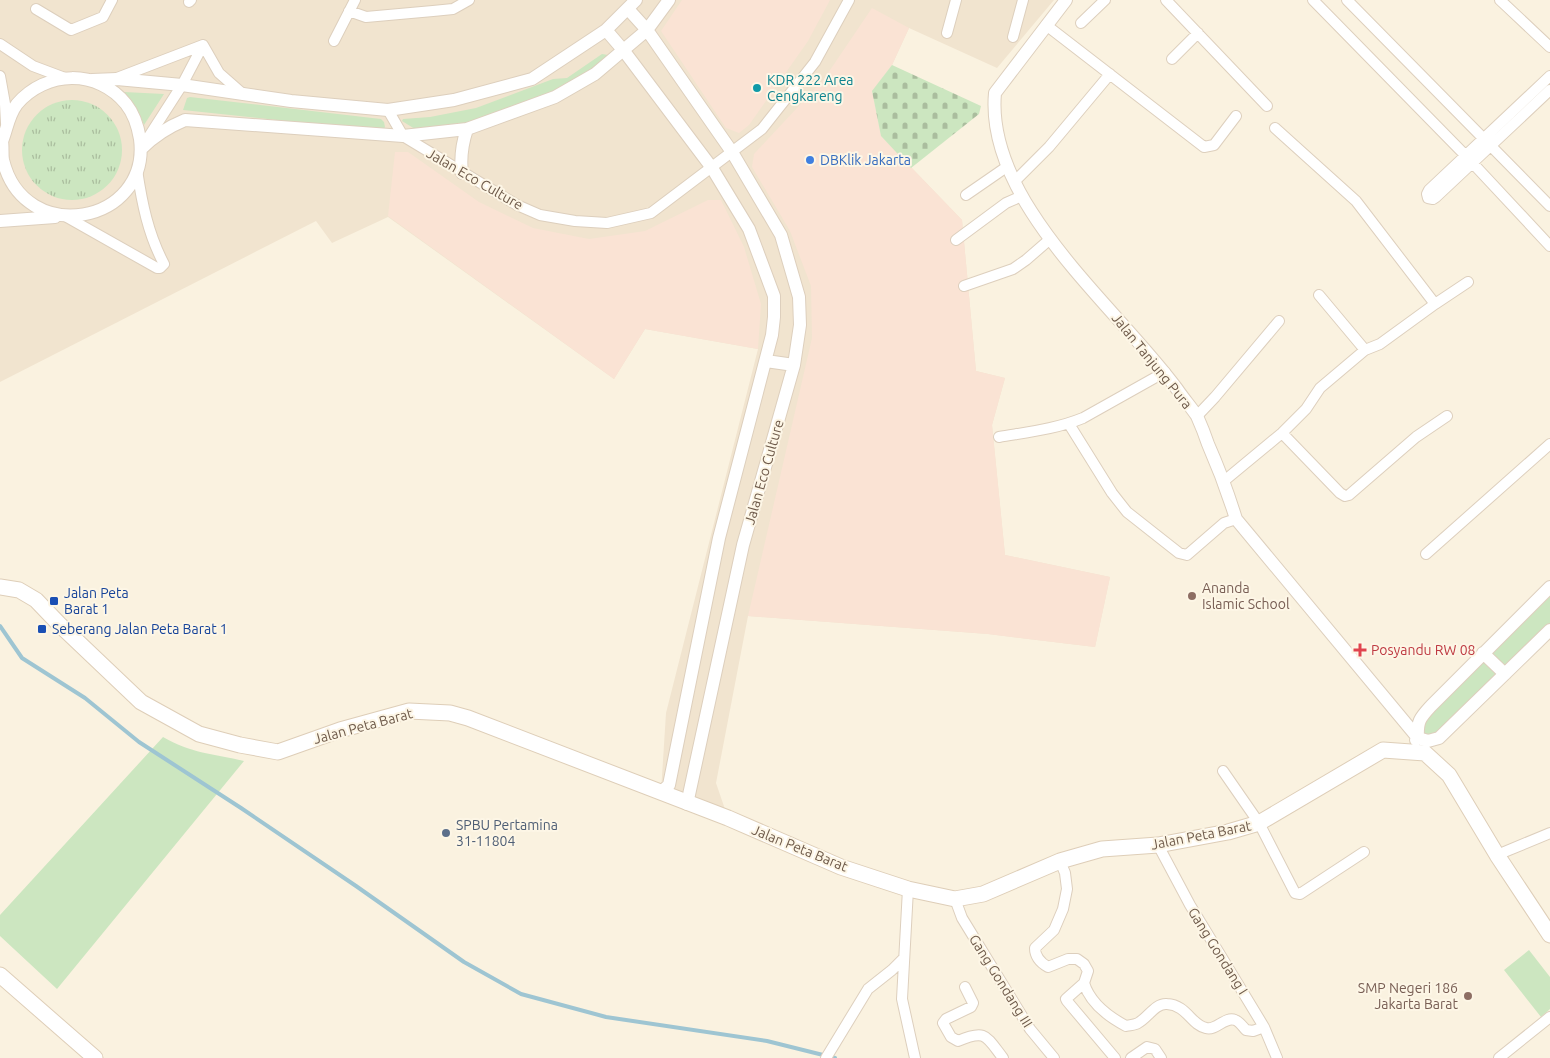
<svg xmlns="http://www.w3.org/2000/svg" width="1550" height="1058" font-family="Ubuntu,sans-serif">
	<style>
		.residential { fill: #f1e4cf }
		.commercial { fill: #fae3d4 }
		.grass { fill: #cce6c0 }
		.cemetery { fill: url(#cemetery-stones) }
		.park { fill: url(#park-tufts) }
		.lines { fill: none; stroke-linecap: round; stroke-linejoin: round }
		.stream { stroke: #9ec5d2; stroke-width: 4 }
		.minor-casing { stroke: #ddcfbd; stroke-width: 12 }
		.tertiary-casing { stroke: #ddcfbd; stroke-width: 14 }
		.secondary-casing { stroke: #deceb8; stroke-width: 17 }
		.minor { stroke: #fff; stroke-width: 10 }
		.tertiary { stroke: #fff; stroke-width: 12 }
		.secondary { stroke: #fff; stroke-width: 15 }
		.culture-dot { fill: #0f9aa8; stroke: #fdf6e6; stroke-width: 2 }
		.shop-dot { fill: #3f7fe0; stroke: #fdf6e6; stroke-width: 2 }
		.education-dot { fill: #8d6e63; stroke: #fdf6e6; stroke-width: 2 }
		.transit-dot { fill: #1a4fb4; stroke: #fdf6e6; stroke-width: 2 }
		.health-dot { fill: #e0444e; stroke: #fdf6e6; stroke-width: 2 }
		.service-dot { fill: #5c6f8a; stroke: #fdf6e6; stroke-width: 2 }
		.labels { text-anchor: middle; dominant-baseline: central; stroke-width: 4; stroke-linejoin: round; paint-order: stroke }
		.culture-label { font-size: 14px; fill: #0d838f; stroke: #fdf6e6; text-anchor: start }
		.shop-label { font-size: 14px; fill: #366cbe; stroke: #fdf6e6; text-anchor: start }
		.street-label { font-size: 14px; fill: #6e5a4a; stroke: #fdf6e6 }
		.education-label { font-size: 14px; fill: #785e54; stroke: #fdf6e6; text-anchor: start }
		.transit-label { font-size: 14px; fill: #164399; stroke: #fdf6e6; text-anchor: start }
		.health-label { font-size: 14px; fill: #be3a42; stroke: #fdf6e6; text-anchor: start }
		.service-label { font-size: 14px; fill: #4e5e75; stroke: #fdf6e6; text-anchor: start }
	</style>
	<defs>
		<pattern id="cemetery-stones" width="16" height="16" patternUnits="userSpaceOnUse" patternTransform="scale(1.25)"><rect width="16" height="16" fill="#cce6c0"/><path d="M2 7V4a2 2 0 0 1 4 0v3zM10 15v-3a2 2 0 0 1 4 0v3z" fill="#aabd9e"/></pattern>
		<pattern id="park-tufts" width="24" height="20" patternUnits="userSpaceOnUse" patternTransform="scale(1.25)"><rect width="24" height="20" fill="#cce6c0"/><path d="M3 7l-1-3M5 7V3M7 7l1-3M15 17l-1-3M17 17v-4M19 17l1-3" fill="none" stroke="#aabd9e"/></pattern>
	</defs>
	<rect width="100%" height="100%" fill="#faf2e0"/>
	<path class="residential" d="M0,0h1054l-57,68 -88,-40 -17,37 -20,27 9,44 81,84 14,151 29,7 -13,47 13,130 105,22 -15,70 -107,-13 -240,-18 -32,167 12,35 -67,-26 5,-79 92,-364 -113,-20 -31,50 -226,-162 -56,26 -16,-22 -316,161z"/>
	<path class="commercial" d="M682,0h148l-22,41 -59,84 -10,8 -13,-5 -65,-97z
		M872,8l37,20 -17,37 -20,26 9,45 81,84 14,151 29,7 -13,47 13,130 105,22 -15,70 -107,-13 -240,-18 64,-278 -1,-52 -21,-55 -38,-64 2,-13 70,-75z
		M395,152h13l71,50 54,26 56,11 56,-8 63,-31h13l23,47 17,57 -3,45 -113,-20 -31,50 -226,-163z"/>
	<path class="grass" d="M602,54l6,1 1,3 -38,24 -24,13 -68,25 -46,10 -18,-1 -13,-8 1,-2 27,-2 46,-9 77,-29 14,-1z
		M124,92l40,2 -20,31 -5,-12z
		M190,97l191,22 3,3 1,5 -2,4h-4l-196,-21 4,-12z
		M1550,587v43l-111,108h-21l13,-32z
		M163,737c27,16 51,17 81,24l-187,228 -57,-53v-21z
		M1529,950l21,27v32l-9,8 -37,-47z"/>
	<path class="cemetery" d="M892,65l89,41 -2,8 -68,54 -30,-32 -9,-45z"/>
	<path class="park" d="M22 150a50 50 0 1 1 100 0a50 50 0 1 1-100 0Z"/>
	<g class="lines">
		<path class="stream" d="M0,626l22,32 63,40 54,44 102,66 115,78 108,76 57,32 85,23 161,24 68,17"/>
		<g class="minor-casing">
			<path id="minor" d="M1166,0l101,106
				M1313,0l153,156 84,90
				M1347,0l203,206
				M1500,0l50,47
				M189,2l2,-2
				M36,9l35,21 32,-13 9,-17
				M349,11l17,6 67,-6 20,-2 16,-9
				M1081,23l24,-23
				M1046,25l158,122 10,-2 22,-29
				M947,33l9,-33
				M1013,37l10,-37
				M334,41l21,-41
				M0,44l33,22 32,12
				M203,45l16,28 25,22
				M1172,59l26,-26
				M0,76l5,28 1,19
				M1550,76l-121,114 -2,4 1,4 5,1 3,-2 114,-107
				M117,78l86,-33
				M388,110l15,26 114,69 23,10 35,6 32,2 44,-10 111,-84 53,-67 34,-62
				M1275,128l81,73 79,103
				M146,141l36,-56 21,-40
				M1015,181l34,-34 61,-73
				M966,195l42,-29
				M65,216l92,52h3l4,-4c-16,-30 -22,-61 -27,-94
				M956,240l50,-37 16,-7
				M964,286l49,-17 13,-9 23,-20
				M1319,295l46,55
				M1197,416l18,-19 64,-76
				M1069,424l43,69 15,19 52,41 8,2 37,-32 12,-4
				M1282,433l58,60 5,3 4,-1 67,-58 31,-21
				M999,437c29,-5 57,-8 84,-19l82,-46
				M1224,481l58,-48 24,-24 14,-21 45,-38 15,-6 55,-40 33,-22
				M1426,554l124,-110
				M1223,771l36,52 36,70 5,1 64,-42
				M1158,845l32,60 74,122 13,31
				M1497,855l53,-22
				M1060,861l5,12 2,16 -4,20 -9,21 -19,18c0,9 6,15 13,19l20,-8h9l7,5 4,7 -4,12 -18,16 1,2 48,57
				M908,889l-6,110 13,59
				M955,899l7,19 68,111 24,29
				M1084,983c6,20 25,34 42,43 4,-1 9,-1 12,-3 10,-5 17,-20 29,-19 20,1 24,21 39,24 10,3 19,-12 29,-8 4,1 8,7 11,10l7,1 11,-4
				M965,987l8,16 -2,4 -25,12 -3,4 8,14 7,4c28,-12 28,-5 45,17
				M826,1058l42,-69 24,-19 12,-12
				M1131,1058l16,-11 8,2 6,9
				M1499,1058l51,-41"/>
		</g>
		<g class="tertiary-casing">
			<path id="tertiary" d="M1066,0l-71,93c-10,110 122,214 182,296 6,9 14,18 20,27 4,9 8,19 11,28 11,25 20,49 28,75l182,219
				M628,9l19,21 85,122 49,83 18,62 1,28 -6,40 -51,180 -56,259
				M606,30l18,21 88,117 37,61 25,67v21l-2,18 -53,203 -50,247 -8,7
				M92,80l25,-1 65,6 109,16 97,9 66,-10 78,-21 74,-49 30,-30
				M0,146c7,-14 7,-29 17,-42 29,-34 81,-35 109,0 8,10 12,23 14,35 11,85 -116,109 -137,21 -1,-6 0,-13 -1,-19
				M141,149c13,-13 27,-22 44,-29l218,16 64,-7 88,-32 40,-23 52,-44 22,-30
				M462,173c-2,-16 0,-29 5,-44
				M0,221l55,-4
				M766,361l28,4
				M1483,653l22,21
				M1418,738l10,3 11,-3 111,-108
				M1416,740l2,-2c-1,-17 2,-20 13,-32l119,-119"/>
		</g>
		<g class="secondary-casing">
			<path id="secondary" d="M0,587l19,3 17,10 23,24 82,78 58,32 41,11 38,7 62,-22 69,-19 41,2 18,5 260,100 113,49 67,22 47,10 28,-5 77,-33 42,-12 56,-4 70,-13 31,-9 124,-73 42,3 24,22 48,80 53,80
				M0,975l95,83"/>
		</g>
		<use href="#minor" class="minor"/>
		<use href="#tertiary" class="tertiary"/>
		<use href="#secondary" class="secondary"/>
	</g>
	<circle class="culture-dot" cx="757" cy="88" r="5"/>
	<circle class="shop-dot" cx="810" cy="160" r="5"/>
	<g class="education-dot">
		<circle cx="1192" cy="596" r="5"/>
		<circle cx="1468" cy="996" r="5"/>
	</g>
	<g class="transit-dot">
		<rect x="49" y="596" width="10" height="10" rx="2.5"/>
		<rect x="37" y="624" width="10" height="10" rx="2.5"/>
	</g>
	<path class="health-dot" d="M1357.5 642.5h5v5h5v5h-5v5h-5v-5h-5v-5h5z"/>
	<circle class="service-dot" cx="446" cy="833" r="5"/>
	<g class="labels">
		<g class="culture-label">
			<text x="767" y="80">KDR 222 Area<tspan x="767" dy="16">Cengkareng</tspan></text>
		</g>
		<g class="shop-label">
			<text x="820" y="160">DBKlik Jakarta</text>
		</g>
		<g class="street-label">
			<text transform="translate(475 179) rotate(30)">Jalan Eco Culture</text>
			<text transform="translate(1152 361) rotate(51)">Jalan Tanjung Pura</text>
			<text transform="translate(764 472) rotate(-74)">Jalan Eco Culture</text>
			<text transform="translate(363 726) rotate(-15)">Jalan Peta Barat</text>
			<text transform="translate(1201 835) rotate(-11)">Jalan Peta Barat</text>
			<text transform="translate(800 848) rotate(22)">Jalan Peta Barat</text>
			<text transform="translate(1218 951) rotate(58)">Gang Gondang I</text>
			<text transform="translate(1001 981) rotate(58)">Gang Gondang III</text>
		</g>
		<g class="education-label">
			<text x="1202" y="588">Ananda<tspan x="1202" dy="16">Islamic School</tspan></text>
			<text x="1458" y="988" text-anchor="end">SMP Negeri 186<tspan x="1458" dy="16">Jakarta Barat</tspan></text>
		</g>
		<g class="transit-label">
			<text x="64" y="593">Jalan Peta<tspan x="64" dy="16">Barat 1</tspan></text>
			<text x="52" y="629">Seberang Jalan Peta Barat 1</text>
		</g>
		<g class="health-label">
			<text x="1371" y="650">Posyandu RW 08</text>
		</g>
		<g class="service-label">
			<text x="456" y="825">SPBU Pertamina<tspan x="456" dy="16">31-11804</tspan></text>
		</g>
	</g>
</svg>
